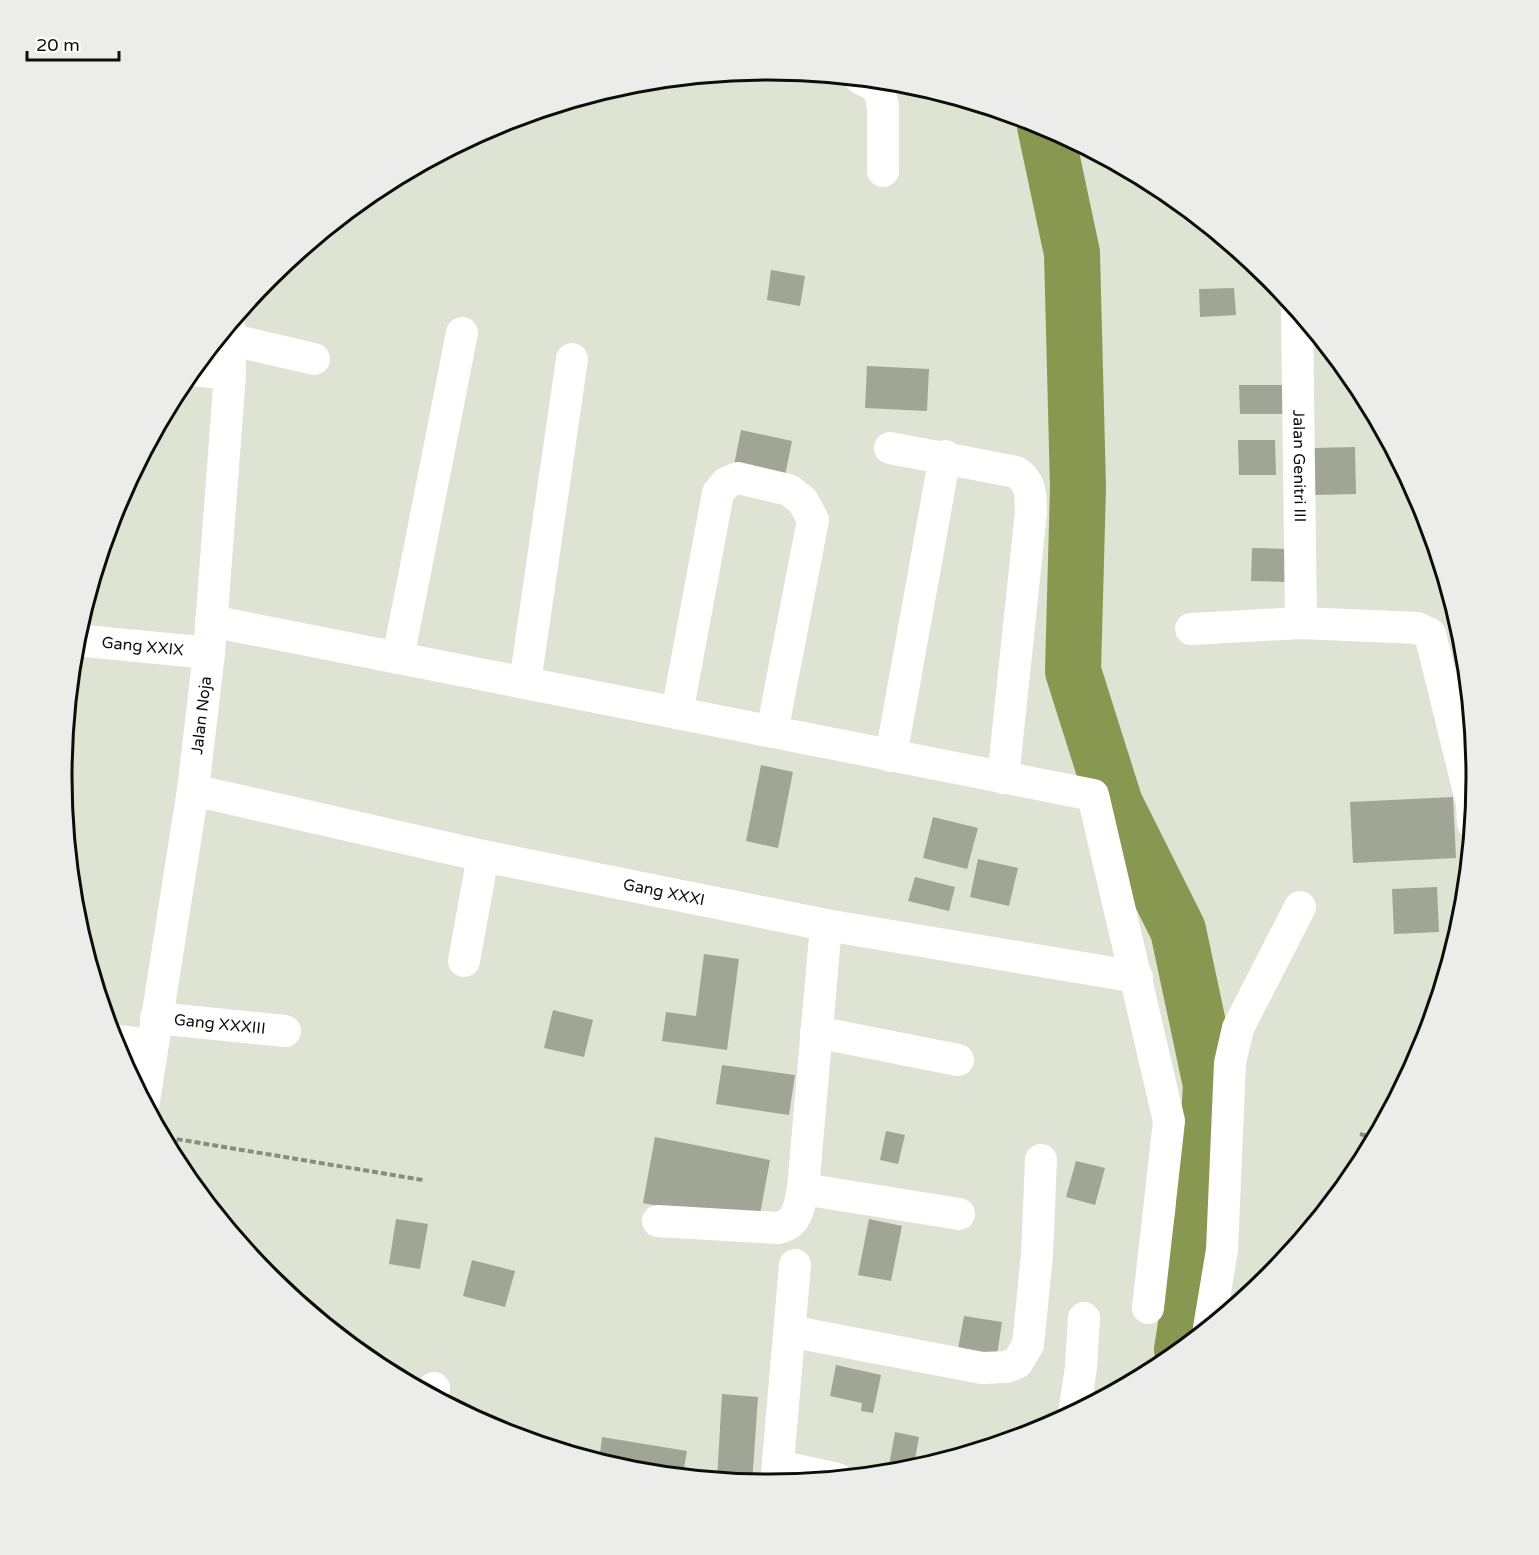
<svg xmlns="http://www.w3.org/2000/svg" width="1539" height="1555" font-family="'Varela Round',sans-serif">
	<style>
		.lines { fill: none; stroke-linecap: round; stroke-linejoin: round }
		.river { stroke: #889850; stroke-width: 56 }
		.building { fill: #a0a595 }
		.path { stroke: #898c81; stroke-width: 4; stroke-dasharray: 6 3; stroke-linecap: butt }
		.minor { stroke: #fff; stroke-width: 32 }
		.labels { text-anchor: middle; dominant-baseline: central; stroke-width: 4.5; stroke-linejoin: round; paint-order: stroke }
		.street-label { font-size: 16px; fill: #0d0e09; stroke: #fff }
		.rim { fill: none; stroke: #0d0e09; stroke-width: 3 }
	</style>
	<rect width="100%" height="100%" fill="#dee3d3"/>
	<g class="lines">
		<path class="river" d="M1045,126l27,127 6,234 -5,184 42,133 63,126 33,155 -8,130 -21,135"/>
	</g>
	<path class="building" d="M771,270l34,6 -5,30 -33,-6z
		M1234,288l2,27 -36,2 -1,-28z
		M867,366l62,3 -2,42 -62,-3z
		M1239,385h49v29h-48z
		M741,430l51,11 -8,40 -51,-11z
		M1238,440h37l1,35h-37z
		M1355,447l1,47 -42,1 -1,-47z
		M1252,548l34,1 -1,33 -34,-1z
		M761,765l32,7 -15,76 -32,-7z
		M1453,797l3,61 -103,5 -3,-61z
		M933,817l45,11 -11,41 -44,-11z
		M978,859l40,9 -9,38 -39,-9z
		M915,877l40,10 -6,24 -41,-10z
		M1437,887l2,45 -45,2 -2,-45z
		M704,954l35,5 -12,91 -65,-9 4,-29 30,4z
		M553,1010l40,10 -9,37 -40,-9z
		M722,1065l73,10 -6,40 -73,-11z
		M886,1131l19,4 -7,29 -18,-4z
		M655,1137l115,23 -12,65 -115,-22z
		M1076,1161l29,7 -10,37 -29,-8z
		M396,1219l32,5 -8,45 -31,-5z
		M869,1219l33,7 -11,55 -33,-6z
		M472,1260l43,11 -10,36 -42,-11z
		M964,1316l38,6 -5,33 -39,-6z
		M836,1365l45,10 -8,38 -12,-2 1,-8 -32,-7z
		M722,1394l36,3 -6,87 -35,-4z
		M895,1432l24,5 -6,33 -24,-5z
		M602,1437l85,14 -4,23 -84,-13z"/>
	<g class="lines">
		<path class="path" d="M1360,1134l16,4
			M173,1156l3,-17 247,41"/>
		<g class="minor">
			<path d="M860,78l19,10 4,19v64"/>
			<path id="s1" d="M1297,310l4,313"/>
			<path d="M228,339l86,20"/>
			<path d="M193,370l37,4"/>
			<path d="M890,448l126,24c16,11 14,22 15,40l-28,266"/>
			<path d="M211,621l882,174 76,326 -21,187"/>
			<path d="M1191,629l110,-6 116,5 13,6 42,170 1,19"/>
			<path id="s2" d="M75,640l134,13"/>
			<path d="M398,658l64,-325"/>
			<path d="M525,683l47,-324"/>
			<path d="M677,713l41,-220 8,-10 12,-5 51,12 14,11 10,19 -41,212"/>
			<path d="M891,756l54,-300"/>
			<path id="s3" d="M193,790l290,66 343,69 311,52"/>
			<path d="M464,961l19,-105"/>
			<path id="s4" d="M156,1018l129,13"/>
			<path d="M816,1032l142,28"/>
			<path d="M113,1040l39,5"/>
			<path id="s5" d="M144,1101l49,-311 16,-137 21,-279 -1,-48"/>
			<path d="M803,1189l156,25"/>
			<path d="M658,1221l120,7c20,-4 21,-21 25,-39l23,-264"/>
			<path d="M1209,1328l13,-78 8,-187 8,-35 62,-121"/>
			<path d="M789,1331l193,37 24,-1 11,-4 11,-18 9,-90 4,-95"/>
			<path d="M433,1396l1,-8"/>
			<path d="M1074,1414l7,-47 3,-49"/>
			<path d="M778,1466l59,13"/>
			<path d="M776,1485l19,-220"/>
		</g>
	</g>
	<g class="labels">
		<g class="street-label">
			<text stroke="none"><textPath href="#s1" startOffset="156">Jalan Genitri III</textPath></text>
			<text stroke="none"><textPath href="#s2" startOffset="68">Gang XXIX</textPath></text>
			<text stroke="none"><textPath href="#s5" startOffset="390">Jalan Noja</textPath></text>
			<text stroke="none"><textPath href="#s3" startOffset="482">Gang XXXI</textPath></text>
			<text stroke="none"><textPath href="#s4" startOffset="64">Gang XXXIII</textPath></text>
		</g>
	</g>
	<path d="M0 0H1539V1555H0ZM72 777a697 697 0 1 1 1394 0a697 697 0 1 1-1394 0Z" fill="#ececeb" fill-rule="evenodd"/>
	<path class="rim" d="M72 777a697 697 0 1 1 1394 0a697 697 0 1 1-1394 0Z"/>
	<path d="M27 51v9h92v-9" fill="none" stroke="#0d0e09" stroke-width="3"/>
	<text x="36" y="51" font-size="18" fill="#0d0e09" stroke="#ffffff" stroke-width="4.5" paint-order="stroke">20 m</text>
</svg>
